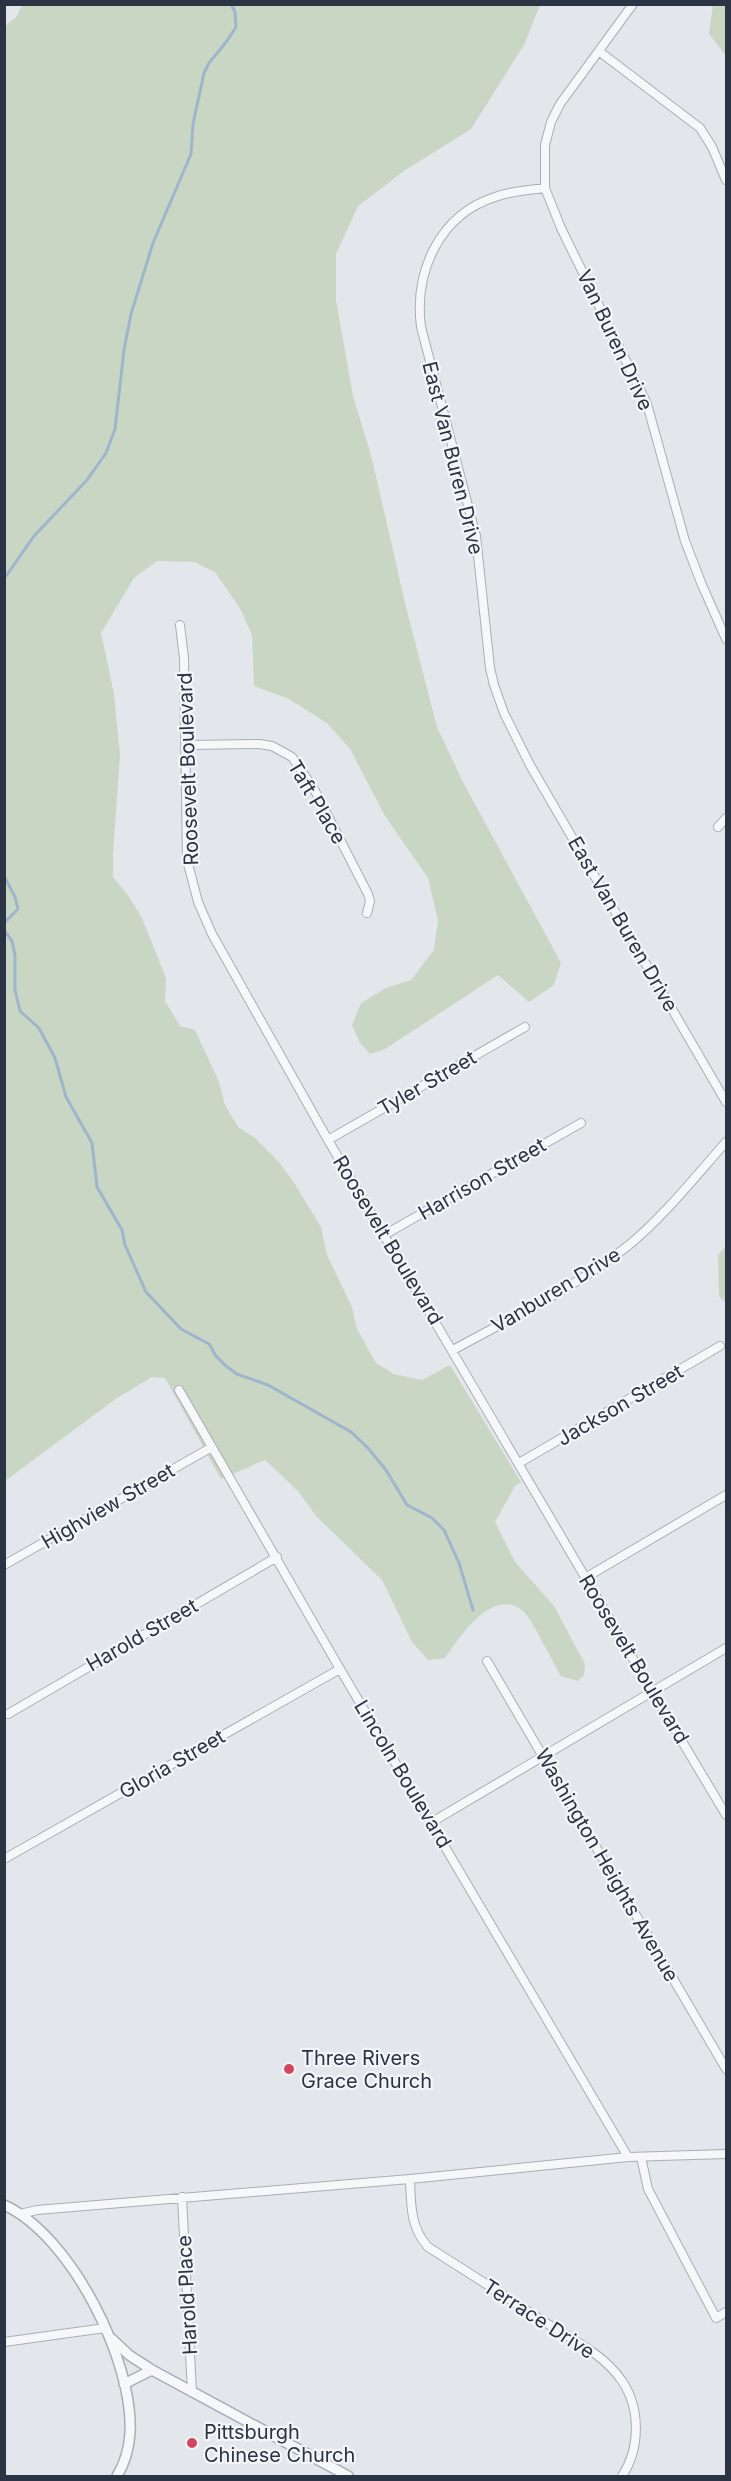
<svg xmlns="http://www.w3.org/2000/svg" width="731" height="2481" font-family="Inter,sans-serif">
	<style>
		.green { fill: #c9d6c4 }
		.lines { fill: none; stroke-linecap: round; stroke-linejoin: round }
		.stream { stroke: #9eb5cc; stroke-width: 3 }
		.minor-casing { stroke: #a8aeb6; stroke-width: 10 }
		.tertiary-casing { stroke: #a8aeb6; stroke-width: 12 }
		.minor { stroke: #f6f7f9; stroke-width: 8 }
		.tertiary { stroke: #f6f7f9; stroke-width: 9 }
		.poi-dot { fill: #d2475e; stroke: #f3f5f9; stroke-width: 2 }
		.labels { text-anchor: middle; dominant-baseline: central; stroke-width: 4.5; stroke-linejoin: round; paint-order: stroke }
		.street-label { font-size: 20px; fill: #2a3444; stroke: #f3f5f9 }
		.poi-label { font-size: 20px; fill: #2a3444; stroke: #f3f5f9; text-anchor: start }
	</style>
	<rect width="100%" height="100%" fill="#e3e7eb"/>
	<path class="green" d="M23,4l517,1 -16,40 -53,84 -67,42 -46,35 -22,48v46l17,96 19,63 34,148 31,120 26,55 98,181 -7,22 -25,17 -31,-27 -113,74 -15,5 -10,-11 -8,-18 9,-22 25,-15 25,-8 23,-30 4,-30 -10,-42 -43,-62 -35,-67 -23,-26 -38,-24 -35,-13 -2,-51 -11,-25 -26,-38 -21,-10 -37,-1 -23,17 -33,55 13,61 6,61 -7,99v23l15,18 14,23 24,60 -1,23 15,25 15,4 24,52 6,23 13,22 17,11 23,23 15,20 28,46 6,28 25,52 5,22 19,34 18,11 28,6 28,-15 71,117 -6,4 -20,36 20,40 39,44 31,58 -1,11 -6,6 -17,-5c-8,-13 -29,-57 -38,-65 -30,-25 -63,25 -78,47l-17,2 -16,-18 -30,-62 -65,-63 -19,-26 -33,-31 -44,19 -56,-101 -13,-1 -35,21 -112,83 -1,-1454 12,-10z
		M713,5h13v51l-17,-22z
		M726,1246v56l-7,-5 -1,-42z"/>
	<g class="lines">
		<path class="stream" d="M4,579l30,-43 53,-56 19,-27 9,-24 9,-79 7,-36 22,-71 38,-89 2,-30 11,-51 5,-10 18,-22 9,-14 -1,-15 -4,-8
			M4,876l11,21 3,12 -14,14
			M4,930l8,11 3,14v35l5,21 19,17 16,30 11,39 26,46 5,44 25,43 3,15 21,47 35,37 28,15 7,12 10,10 11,8 31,11 83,47 17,16 18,22 21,35 25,13 12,12 15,33 14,47"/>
		<g class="minor-casing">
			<path id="minor" d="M633,4l-73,100 -9,18 -6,23v43l16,40 86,176 38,137 17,44 24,54
				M600,52l100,76 12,19 14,33
				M545,188c-17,2 -34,3 -50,9 -56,18 -81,75 -74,130l55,209 14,132 4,17 10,28 26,52 196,337
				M180,625l4,33 3,202 11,42 14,32 116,206 324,551 74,124
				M186,745l73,-1 13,2 20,11 22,32 54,105 2,7 -3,12
				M718,827l8,-9
				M328,1140l197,-113
				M384,1235l197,-112
				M453,1350c60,-33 123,-63 176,-105 36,-30 66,-68 97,-103
				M179,1390l161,279 288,488
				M519,1463l201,-117
				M4,1565l208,-118
				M585,1578l141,-83
				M487,1661l239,408
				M8,1714l269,-157
				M432,1822l294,-174
				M4,1859l336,-190
				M641,2157l7,32 68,129 10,-6
				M410,2179c1,25 0,48 18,68 38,24 77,49 115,74 27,17 61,33 79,60 19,28 18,68 0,95
				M182,2197l10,195
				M20,2214l17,-4 373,-31 218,-22 98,-3
				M4,2342l101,-14"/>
		</g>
		<g class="tertiary-casing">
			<path id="tertiary" d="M4,2205c67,30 130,157 126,228 -1,16 -5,30 -13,43
				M112,2339l17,16 23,15 196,106
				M124,2384l28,-14"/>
		</g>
		<use href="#minor" class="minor"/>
		<use href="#tertiary" class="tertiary"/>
	</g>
	<g class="poi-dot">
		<circle cx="289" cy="2069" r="6"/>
		<circle cx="192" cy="2443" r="6"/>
	</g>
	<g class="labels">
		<g class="street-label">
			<text transform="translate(615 340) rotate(65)">Van Buren Drive</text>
			<text transform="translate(453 458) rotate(76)">East Van Buren Drive</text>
			<text transform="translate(188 769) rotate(-92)">Roosevelt Boulevard</text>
			<text transform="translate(317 802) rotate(59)">Taft Place</text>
			<text transform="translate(623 924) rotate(60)">East Van Buren Drive</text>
			<text transform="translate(427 1083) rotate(-30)">Tyler Street</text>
			<text transform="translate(482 1179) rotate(-30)">Harrison Street</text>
			<text transform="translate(388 1240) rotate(59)">Roosevelt Boulevard</text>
			<text transform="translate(556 1290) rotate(-31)">Vanburen Drive</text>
			<text transform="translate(620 1405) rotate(-30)">Jackson Street</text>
			<text transform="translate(108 1506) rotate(-30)">Highview Street</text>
			<text transform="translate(142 1635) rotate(-30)">Harold Street</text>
			<text transform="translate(634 1659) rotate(59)">Roosevelt Boulevard</text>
			<text transform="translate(172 1764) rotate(-30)">Gloria Street</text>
			<text transform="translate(403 1774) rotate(59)">Lincoln Boulevard</text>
			<text transform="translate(607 1865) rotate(60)">Washington Heights Avenue</text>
			<text transform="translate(187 2295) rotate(-93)">Harold Place</text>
			<text transform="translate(539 2319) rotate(33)">Terrace Drive</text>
		</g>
		<g class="poi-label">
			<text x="301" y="2058">Three Rivers<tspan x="301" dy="23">Grace Church</tspan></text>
			<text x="204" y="2432">Pittsburgh<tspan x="204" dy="23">Chinese Church</tspan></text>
		</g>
	</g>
	<rect width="731" height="2481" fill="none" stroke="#2a3444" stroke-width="12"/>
</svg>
